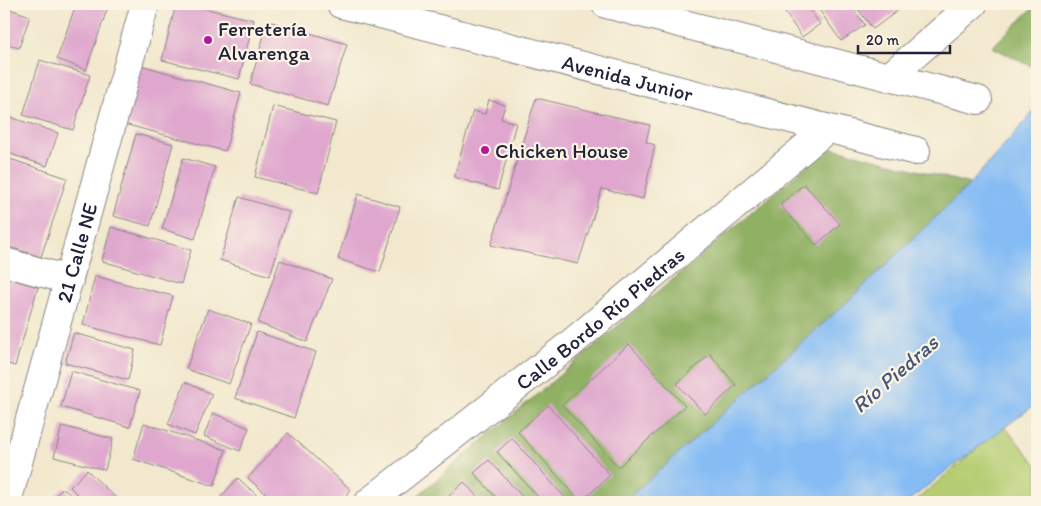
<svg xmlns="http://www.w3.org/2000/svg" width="1041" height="506" font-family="Itim,sans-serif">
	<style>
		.green { fill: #b5cd72; stroke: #6c7856 }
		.forest { fill: #90b064; stroke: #596950 }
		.water { fill: #85bcf4; stroke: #546f98 }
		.building { fill: #dfa7ce }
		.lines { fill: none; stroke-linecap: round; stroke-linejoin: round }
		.minor-casing { stroke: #8a8584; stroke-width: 30 }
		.major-casing { stroke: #8a8584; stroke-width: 30 }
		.minor { stroke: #fff; stroke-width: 28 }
		.major { stroke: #fff; stroke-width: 28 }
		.poi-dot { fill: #b5179e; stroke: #fcf5e5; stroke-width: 2 }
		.labels { text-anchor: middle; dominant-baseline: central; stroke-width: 4.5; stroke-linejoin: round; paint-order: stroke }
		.poi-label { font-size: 21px; fill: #22223b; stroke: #fcf5e5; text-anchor: start }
		.street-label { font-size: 21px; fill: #22223b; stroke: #fcf5e5 }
		.water-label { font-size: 22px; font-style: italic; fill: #45587c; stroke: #fcf5e5 }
	</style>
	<rect width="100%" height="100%" fill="#fcf5e5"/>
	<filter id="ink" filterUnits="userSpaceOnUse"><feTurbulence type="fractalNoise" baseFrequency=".02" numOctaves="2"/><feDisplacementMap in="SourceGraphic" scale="10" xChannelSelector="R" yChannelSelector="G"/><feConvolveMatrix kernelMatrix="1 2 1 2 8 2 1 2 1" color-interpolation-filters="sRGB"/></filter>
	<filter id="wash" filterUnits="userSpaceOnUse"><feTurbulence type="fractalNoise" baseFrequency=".0096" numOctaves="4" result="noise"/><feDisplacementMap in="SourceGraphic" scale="20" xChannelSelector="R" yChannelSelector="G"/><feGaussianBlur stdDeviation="1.12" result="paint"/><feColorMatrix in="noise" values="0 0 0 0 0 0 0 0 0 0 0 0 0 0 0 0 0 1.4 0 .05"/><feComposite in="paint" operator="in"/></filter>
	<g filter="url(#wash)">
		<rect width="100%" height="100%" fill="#f2e8ce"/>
		<path class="green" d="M1004,426l33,39v28l-11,9h-112z"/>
		<path class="forest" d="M1037,4v65l-45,-22z
			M829,147l141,37 -124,119 -222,199h-214z"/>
		<path class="water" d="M1037,108v295l-92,69 -38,30h-283l222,-199 124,-119z"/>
		<g id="blocks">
			<path class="building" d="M76,4h33l-23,66 -29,-11z
				M176,4h11l67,16 -15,59 -77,-19z
				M779,4h26l15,20 -18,13z
				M815,4h35l15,21 -24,16z
				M854,4h43l3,5 -27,20z
				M4,7l26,9 -11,32 -15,-5z
				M268,21l79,23 -19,62 -78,-22z
				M40,60l50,15 -17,55 -50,-15z
				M140,65l101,28 -16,58 -101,-27z
				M536,98l114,27 -4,17 9,3 -12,54 -41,-10 -24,75 -87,-19z
				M489,100l16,5 -4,14 15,4 -18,67 -44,-13 19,-66 12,3z
				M273,106l63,16 -18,71 -63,-16z
				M4,115l54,18 -11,33 -43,-14z
				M136,134l37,10 -23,82 -37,-10z
				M4,157l63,21 -26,79 -37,-12z
				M183,158l32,9 -20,72 -33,-10z
				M804,184l36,40 -24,21 -36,-40z
				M358,194l42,13 -20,65 -42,-13z
				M239,197l50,15 -19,64 -50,-16z
				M111,227l80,23 -10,34 -79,-23z
				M280,260l52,19 -25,63 -49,-19z
				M95,276l78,20 -13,49 -77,-20z
				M4,277l34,10 -23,79 -11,-3z
				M208,309l43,15 -22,60 -43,-15z
				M257,332l59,20 -22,66 -59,-20z
				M74,333l61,17 -7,30 -63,-17z
				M629,344l56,62 -67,61 -56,-62z
				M710,354l26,31 -31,29 -28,-30z
				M71,371l69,20 -10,36 -69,-20z
				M185,382l27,12 -17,41 -27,-11z
				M548,405l62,70 -29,27 -63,-70z
				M213,413l36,15 -9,23 -36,-15z
				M144,423l82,27 -12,36 -81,-27z
				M62,426l51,13 -8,31 -51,-13z
				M288,433l63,57 -12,12h-64l-27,-24z
				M512,438l57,64h-26l-46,-50z
				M489,460l38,42h-27l-26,-29z
				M87,470l33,32h-35l-15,-15z
				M238,478l26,24h-44l-2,-2z
				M464,482l18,20h-35l-2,-2z
				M63,488l15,14h-29z"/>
		</g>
	</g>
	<g filter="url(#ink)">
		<use href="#blocks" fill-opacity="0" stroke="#8a8584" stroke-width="1"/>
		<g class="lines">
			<g class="minor-casing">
				<g id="minor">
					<path d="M889,77l84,-73"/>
					<path d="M4,262l65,18"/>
					<path id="s1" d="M7,502l138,-498"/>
					<path id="s2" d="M369,502l200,-157 258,-216"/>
				</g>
			</g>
			<g class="major-casing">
				<g id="major">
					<path id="s3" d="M341,4l575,147"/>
					<path d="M606,4l372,96"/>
				</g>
			</g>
			<use href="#minor" class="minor"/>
			<use href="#major" class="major"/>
		</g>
	</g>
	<g class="poi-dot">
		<circle cx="208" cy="40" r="5"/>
		<circle cx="485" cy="150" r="5"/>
	</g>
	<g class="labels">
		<g class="poi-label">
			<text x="218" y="28">Ferretería<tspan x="218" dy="24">Alvarenga</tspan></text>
			<text x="495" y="150">Chicken House</text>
		</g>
		<g class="street-label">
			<text stroke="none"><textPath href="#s3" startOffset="296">Avenida Junior</textPath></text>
			<text stroke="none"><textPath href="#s1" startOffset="259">21 Calle NE</textPath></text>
			<text stroke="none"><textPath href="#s2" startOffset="295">Calle Bordo Río Piedras</textPath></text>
		</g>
		<g class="water-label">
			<text transform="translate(895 374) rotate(-41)">Río Piedras</text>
		</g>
	</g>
	<rect width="1041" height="506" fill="none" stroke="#fcf5e5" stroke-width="20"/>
	<path d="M858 45v8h92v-8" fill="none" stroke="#22223b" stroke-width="2.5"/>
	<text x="866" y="45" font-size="15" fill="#22223b" stroke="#fcf5e5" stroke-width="4" paint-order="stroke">20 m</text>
</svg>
